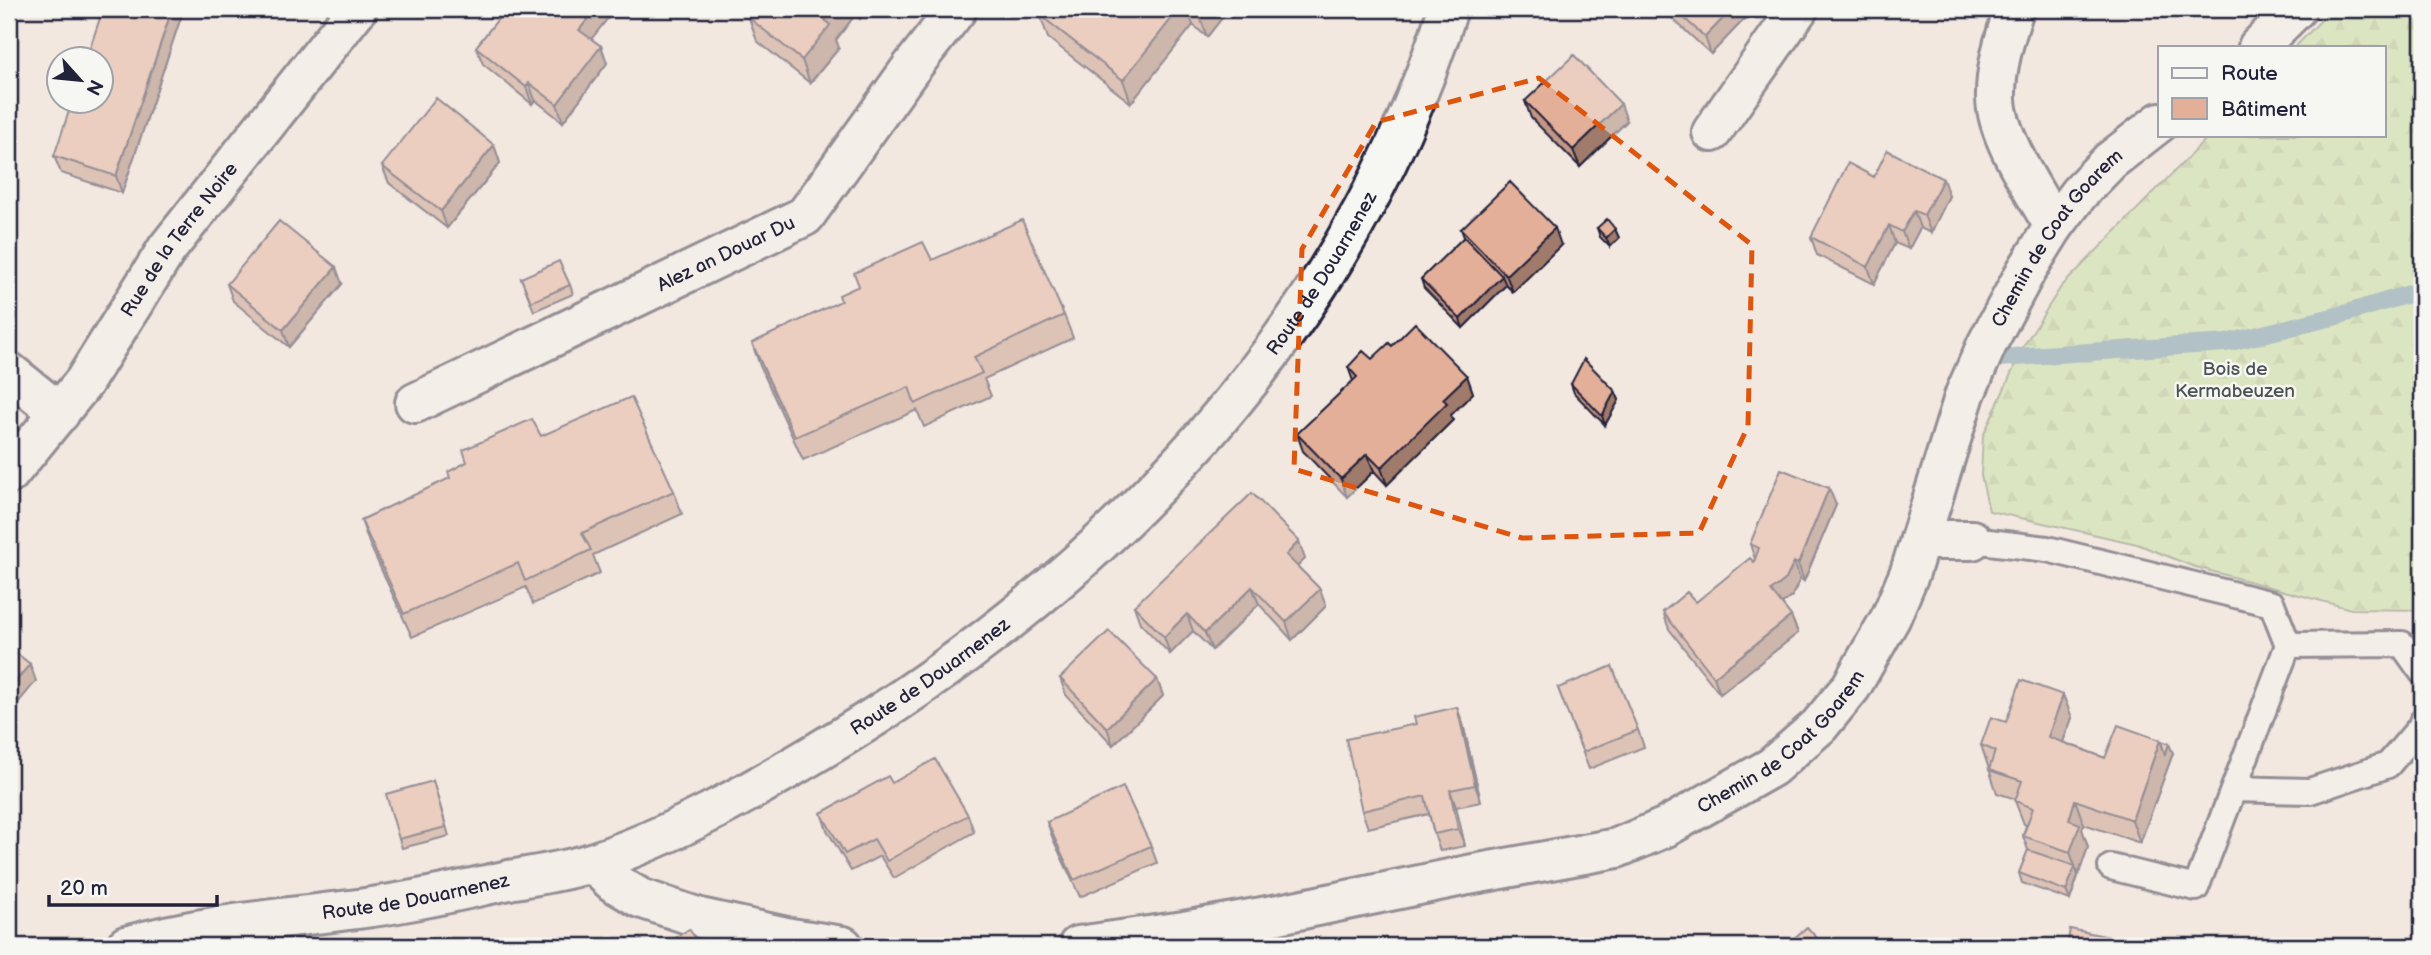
<svg xmlns="http://www.w3.org/2000/svg" width="2431" height="955" font-family="'Balsamiq Sans',sans-serif">
	<style>
		.forest { fill: url(#forest-firs); stroke: #72826c; stroke-width: 2 }
		.lines { fill: none; stroke-linecap: round; stroke-linejoin: round }
		.stream { stroke: #6393a4; stroke-width: 18 }
		.service-casing { stroke: #22223b; stroke-width: 30 }
		.minor-casing { stroke: #22223b; stroke-width: 44 }
		.tertiary-casing { stroke: #22223b; stroke-width: 44 }
		.secondary-casing { stroke: #22223b; stroke-width: 44 }
		.service { stroke: #f6f6f2; stroke-width: 24 }
		.minor { stroke: #f6f6f2; stroke-width: 38 }
		.tertiary { stroke: #f6f6f2; stroke-width: 38 }
		.secondary { stroke: #f6f6f2; stroke-width: 38 }
		.wall { fill: #c49684; stroke: #22223b; stroke-width: 2 }
		.shaded-wall { fill: #a07a6b; stroke: #22223b; stroke-width: 2 }
		.building { fill: #e4af99; stroke: #22223b; stroke-width: 2 }
		.marked { fill: none; stroke: #de560e; stroke-width: 5; stroke-dasharray: 14 9; stroke-linejoin: round }
		.labels { text-anchor: middle; dominant-baseline: central; stroke-width: 5; stroke-linejoin: round; paint-order: stroke }
		.street-label { font-size: 19px; fill: #22223b; stroke: #f6f6f2 }
		.park-label { font-size: 19px; fill: #4a5253; stroke: #f6f6f2 }
	</style>
	<defs>
		<pattern id="forest-firs" width="22" height="20" patternUnits="userSpaceOnUse" patternTransform="scale(1.75)"><rect width="22" height="20" fill="#c2e39c"/><path d="M5 1l3.5 6h-7zM16 11l3.5 6h-7z" fill="#a6c287"/></pattern>
	</defs>
	<rect width="100%" height="100%" fill="#f2e8e0"/>
	<filter id="ink" filterUnits="userSpaceOnUse"><feTurbulence type="fractalNoise" baseFrequency=".0143" numOctaves="2"/><feDisplacementMap in="SourceGraphic" scale="14" xChannelSelector="R" yChannelSelector="G"/><feConvolveMatrix kernelMatrix="1 2 1 2 8 2 1 2 1" color-interpolation-filters="sRGB"/></filter>
	<g filter="url(#ink)">
		<path class="forest" d="M2332,9h90v601l-71,-1 -159,-43 -55,-22 -148,-33 -8,-36 2,-39 41,-91 37,-58 149,-152h174v-88h-89z"/>
		<g class="lines">
			<path class="stream" d="M1983,359l243,-16 111,-27 85,-26"/>
			<g class="service-casing">
				<path id="service" d="M1972,540l75,9 225,55 16,41
					M2234,789l76,2 78,-26 34,-40v-3
					M2111,867l85,21 92,-243 114,-1 20,28"/>
			</g>
			<g class="minor-casing">
				<g id="minor">
					<path d="M2014,9c-9,28 -19,60 -18,90 1,38 39,94 58,127"/>
					<path d="M2258,47l38,-38"/>
					<path d="M1712,132l86,-123"/>
					<path d="M9,372l51,41"/>
					<path id="s1" d="M415,403l390,-187 106,-148 46,-59"/>
					<path d="M1920,540h52"/>
					<path d="M592,863l21,19 27,16 60,20 91,20 52,8"/>
					<path id="s2" d="M1078,946l106,-15 95,-17 189,-39 149,-27 49,-21 106,-60 47,-41 32,-39 40,-70 19,-45 55,-178 22,-50 39,-73 28,-45 25,-33 31,-32 50,-39"/>
				</g>
			</g>
			<g class="tertiary-casing">
				<g id="tertiary">
					<path id="s3" d="M9,474l75,-92 83,-133 190,-240"/>
				</g>
			</g>
			<g class="secondary-casing">
				<g id="secondary">
					<path id="s4" d="M126,946c81,-23 156,-27 239,-38 48,-6 97,-18 144,-28 28,-5 58,-9 85,-18 78,-26 155,-69 225,-111 285,-169 529,-421 629,-742"/>
				</g>
			</g>
			<use href="#service" class="service"/>
			<use href="#minor" class="minor"/>
			<use href="#tertiary" class="tertiary"/>
			<use href="#secondary" class="secondary"/>
		</g>
		<path class="wall" d="M506,9h109l-24,30 10,7 6,17 -44,59 -28,-22 -3,4 -49,-40 -7,-17z
			M756,9h113l-9,10 -5,-4 -19,25 3,8 -29,35 -53,-42 -8,-23z
			M1045,9h184l-22,28 -14,-12 -62,78 -83,-65 -8,-23z
			M1662,9h92l-43,45z
			M181,17l-59,176 -61,-20 -7,-17z
			M1525,101l102,20 -47,46 -49,-49z
			M494,145l6,18 -53,65 -58,-45 -7,-17z
			M1874,177l75,19 -18,37 -11,-5 -11,21 -14,-6 -21,41 -57,-29 -6,-18z
			M1597,228l18,1 4,9 -9,9 -10,-10z
			M1461,229l100,16 -48,47 -7,-7 -43,43 -39,-40 -3,-9 43,-42z
			M932,260l132,55 9,23 -89,41 7,17 -67,31 -7,-17 -114,50 -43,-94 -8,-23z
			M521,278l49,7 3,9 -39,17z
			M227,284h115l-53,63 -56,-46z
			M1392,346l75,30 6,17 -22,22 2,5 -66,65 -13,-14 -27,26 -44,-46 -6,-17 56,-53 -5,-14 24,-8z
			M1571,384l44,7 4,9 -14,25 -31,-32z
			M541,436l133,55 8,23 -89,41 7,18 -67,31 -7,-17 -114,50 -43,-94 -8,-23z
			M1836,505l-32,76 -4,-2 -8,17 -10,8 9,12 7,17 -78,61 -51,-65 -6,-17 33,-10 58,-40 1,-3 -5,-15z
			M1305,559l-8,7 23,23 6,17 -34,34 -33,-36 -47,46 -19,-19 -23,23 -30,-31 -6,-17z
			M1060,678l97,1 6,17 -50,49 -47,-50z
			M1558,688l80,42 6,17 -55,22z
			M2063,695l9,23 -9,24 42,16 56,-17 12,12 -33,90 -56,-19 -2,5 6,18 -18,53 -48,-17 -3,-10 9,-23 -5,-14 3,-11 -2,-1 -9,-23 1,-2 -19,-6 -16,-48 25,-23z
			M1463,724l18,78 -25,5 9,39 -25,5 -6,-17 -5,-20 -61,14 -6,-17z
			M433,781l16,55 -47,12 -3,-9z
			M892,783l76,32 6,17 -80,46 -14,-22 -29,15 -24,-41 -6,-17z
			M1047,822l104,24 6,17 -77,34 -27,-58z"/>
		<path class="shaded-wall" d="M172,9h6l3,8 -59,176 -6,-17z
			M596,9h19l-30,38 -6,-17z
			M834,9h19l2,6 -19,25 3,8 -29,35 -8,-23 23,-40z
			M856,9h13l-9,10z
			M1179,9h8l6,16 -62,78 -8,-23z
			M1203,9h26l-22,28 -8,-23z
			M1732,9h22l-43,45 -6,-17z
			M2174,9h12l-10,6z
			M601,46l6,17 -44,59 -6,-18z
			M529,83l6,17 -3,4 -6,-17z
			M1621,104l6,17 -47,46 -7,-17z
			M494,145l6,18 -53,65 -6,-17z
			M1943,179l6,17 -18,37 -7,-18z
			M1914,211l6,17 -11,21 -7,-17z
			M1889,225l6,18 -21,41 -6,-17z
			M1555,228l6,17 -48,47 -7,-17z
			M1615,229l4,9 -9,9 -4,-9z
			M336,267l6,17 -53,63 -6,-17z
			M1502,276l4,9 -43,43 -3,-9z
			M1467,376l6,17 -22,22 2,5 -66,65 -6,-17 62,-69z
			M1615,391l4,9 -14,25 -3,-9z
			M1367,454l7,17 -27,26 -6,-18z
			M1829,488l7,17 -32,76 -6,-17z
			M1299,541l6,18 -13,13 -6,-17z
			M1794,562l6,17 -8,17 -15,12 -6,-17z
			M1252,587l7,17 -47,46 -7,-17z
			M1320,589l6,17 -34,34 -6,-18z
			M1187,614l6,17 -23,23 -6,-17z
			M1791,616l7,17 -78,61 -6,-17z
			M30,664l6,17 -27,33v-25z
			M1157,679l6,17 -50,49 -6,-17z
			M2063,695l9,23 -16,42 -8,-23z
			M1457,707l6,17 18,78 -6,-17z
			M2160,740l5,14 4,-10 4,9 -33,90 -8,-23z
			M1450,790l6,17 9,39 -7,-17z
			M2075,800l9,24 -2,5 6,18 -10,28 -8,-23 -1,-32z
			M2075,866l3,9 -8,25 -4,-9z"/>
		<path class="building" d="M103,9h69l-56,167 -62,-20 18,-54h30v-42h-16z
			M506,9h90l-17,21 22,16 -44,58 -28,-21 -3,4 -50,-40z
			M756,9h78l-9,11 5,5 -28,35 -53,-42z
			M1045,9h134l-56,71 -83,-65z
			M1193,9h10l-4,5z
			M1674,9h58l-27,28z
			M1574,55l47,49 -48,46 -48,-49z
			M436,98l58,47 -53,66 -59,-45z
			M1887,150l56,29 -19,36 -10,-4 -12,21 -13,-7 -21,42 -57,-30 37,-74 26,14z
			M1510,182l45,46 -49,47 -45,-46z
			M1607,219l8,10 -9,9 -9,-10z
			M1022,220l42,95 -90,42 8,16 -67,31 -6,-17 -114,50 -43,-94 89,-42 -2,-6 20,-9 -5,-13 69,-31 9,18z
			M279,221l57,46 -53,63 -56,-46z
			M1464,237l38,39 -42,43 -39,-40z
			M559,261l11,24 -39,17 -10,-24z
			M1415,323l52,53 -24,23 4,4 -66,65 -14,-14 -26,25 -44,-45 60,-57 -9,-10 15,-16 9,8 17,-16 3,3z
			M1584,359l31,32 -13,25 -31,-32z
			M631,397l43,94 -92,42 9,17 -66,31 -7,-18 -114,51 -43,-94 89,-42 -2,-6 19,-10 -4,-12 69,-31 9,17z
			M1781,469l48,19 -31,76 -4,-2 -8,17 -15,12 20,25 -77,61 -51,-65 24,-20 9,10 54,-44 4,4 5,-14 -9,-4z
			M1252,493l47,48 -13,14 34,34 -34,33 -34,-35 -47,46 -18,-19 -23,23 -30,-31z
			M1109,631l48,48 -50,49 -47,-50z
			M9,647l21,17 -21,25z
			M1612,666l26,64 -55,22 -25,-64z
			M2021,680l42,15 -15,42 57,21 13,-33 42,15 -28,80 -57,-20 -6,20 11,4 -10,28 -47,-16 10,-28 -18,-7 7,-20 -33,-11 6,-19 -14,-6 10,-28 15,5z
			M1457,707l18,78 -25,5 8,39 -24,5 -9,-38 -63,15 -16,-72 70,-15 -2,-7z
			M2161,741l8,3 -4,10z
			M935,759l33,56 -81,46 -13,-22 -29,15 -24,-41 67,-37 4,7z
			M433,781l13,46 -47,12 -13,-45z
			M1123,787l28,59 -77,34 -27,-58z
			M2028,850l47,16 -9,25 -47,-18z
			M1807,927l17,19h-39z
			M689,929l12,17h-39z
			M2070,929l65,13 -1,4h-67z
			M641,939l5,7h-16z"/>
	</g>
	<path d="M0 0H2431V955H0ZM1539,78l213,167 -4,181 -49,107 -177,5 -228,-69 8,-220 74,-127z" fill="#f2e8e0" fill-opacity=".55" fill-rule="evenodd"/>
	<path class="marked" d="M1539,78l213,167 -4,181 -49,107 -177,5 -228,-69 8,-220 74,-127z"/>
	<g class="labels">
		<g class="street-label">
			<text stroke="none"><textPath href="#s3" startOffset="290">Rue de la Terre Noire</textPath></text>
			<text stroke="none"><textPath href="#s2" startOffset="1334">Chemin de Coat Goarem</textPath></text>
			<text stroke="none"><textPath href="#s1" startOffset="345">Alez an Douar Du</textPath></text>
			<text stroke="none"><textPath href="#s4" startOffset="1428">Route de Douarnenez</textPath></text>
			<text stroke="none"><textPath href="#s4" startOffset="861">Route de Douarnenez</textPath></text>
			<text stroke="none"><textPath href="#s2" startOffset="746">Chemin de Coat Goarem</textPath></text>
			<text stroke="none"><textPath href="#s4" startOffset="294">Route de Douarnenez</textPath></text>
		</g>
		<g class="park-label">
			<text x="2235" y="369">Bois de<tspan x="2235" dy="22">Kermabeuzen</tspan></text>
		</g>
	</g>
	<rect width="2431" height="955" fill="none" stroke="#f6f6f2" stroke-width="35"/>
	<rect x="18" y="18" width="2396" height="920" fill="none" stroke="#22223b" stroke-width="2.5" filter="url(#ink)"/>
	<rect x="2158" y="46" width="228" height="91" fill="#f6f6f2" stroke="#a1a1a9" stroke-width="2"/>
	<rect x="2172" y="68" width="35" height="10" fill="#f6f6f2" stroke="#a1a1a9" stroke-width="2"/>
	<text x="2221" y="80" font-size="21" fill="#22223b">Route</text>
	<rect x="2172" y="98" width="35" height="21" fill="#e4af99" stroke="#a1a1a9" stroke-width="2"/>
	<text x="2221" y="116" font-size="21" fill="#22223b">Bâtiment</text>
	<g transform="translate(80 80) rotate(117)"><circle r="33" fill="#f6f6f2" stroke="#a1a1a9" stroke-width="2"/>
	<path d="M0-5L12 26L0 18L-12 26Z" fill="#22223b"/>
	<text y="-10" font-size="19" font-weight="bold" text-anchor="middle" fill="#22223b">N</text>
	</g>
	<path d="M49 895v10h168v-10" fill="none" stroke="#22223b" stroke-width="3.5"/>
	<text x="60" y="895" font-size="21" fill="#22223b" stroke="#f6f6f2" stroke-width="5" paint-order="stroke">20 m</text>
</svg>
